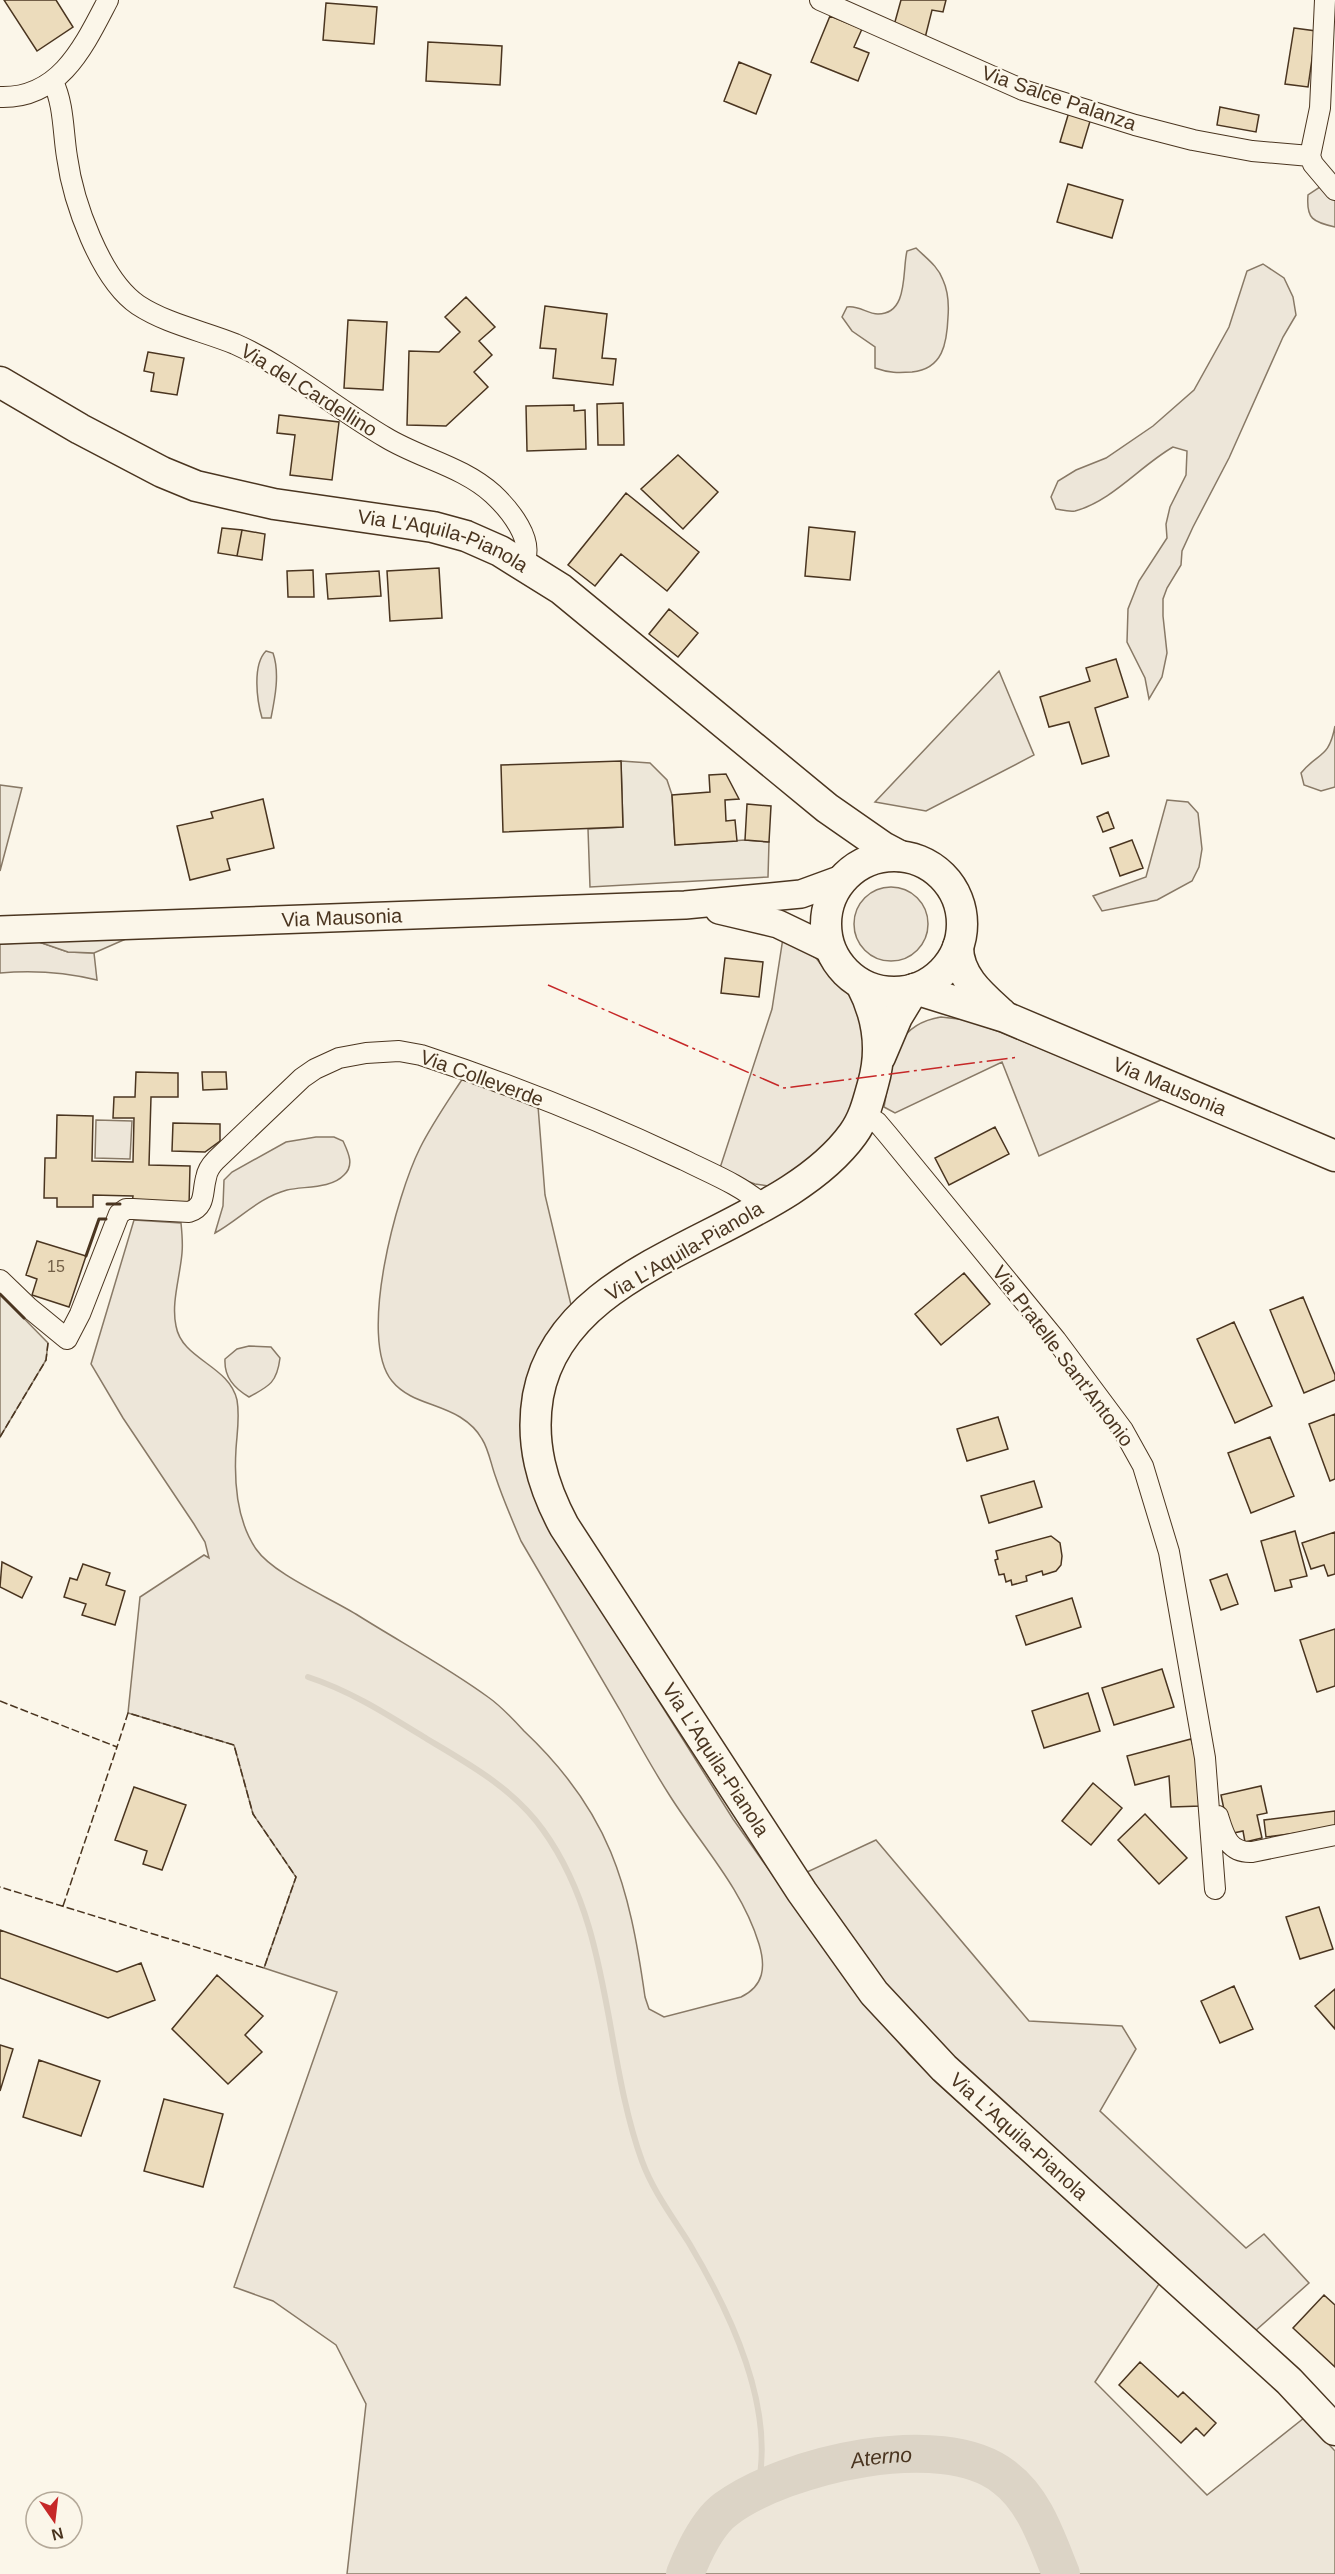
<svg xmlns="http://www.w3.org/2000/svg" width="1335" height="2574" font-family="Helvetica,sans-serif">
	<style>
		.green { fill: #ede6d9; stroke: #887966; stroke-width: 1.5 }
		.parking { fill: #ede7d9; stroke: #887966; stroke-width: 1.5 }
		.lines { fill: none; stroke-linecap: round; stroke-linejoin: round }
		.stream { stroke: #dcd4c6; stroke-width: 6 }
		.river { stroke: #dcd4c6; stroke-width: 38 }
		.building { fill: #ecdcbc; stroke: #4a3520; stroke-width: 1.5 }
		.street-casing { stroke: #4a3520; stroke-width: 22 }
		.secondary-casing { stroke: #4a3520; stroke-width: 30 }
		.primary-casing { stroke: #4a3520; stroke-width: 33 }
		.street { stroke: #fbf6e9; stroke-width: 20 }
		.secondary { stroke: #fbf6e9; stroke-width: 27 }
		.primary { stroke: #fbf6e9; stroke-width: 30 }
		.fence { stroke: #4a3520; stroke-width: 1.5; stroke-dasharray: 8 3; stroke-linecap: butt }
		.wall { stroke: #4a3520; stroke-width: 3 }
		.power { stroke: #c62828; stroke-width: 1.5; stroke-dasharray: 21 4.5 3 4.5; stroke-linecap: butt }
		.labels { text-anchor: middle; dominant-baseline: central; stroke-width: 4.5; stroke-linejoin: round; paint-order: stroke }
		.number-label { font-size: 16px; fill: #725f47 }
		.street-label { font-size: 20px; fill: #4a3520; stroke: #fbf6e9 }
		.water-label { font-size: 21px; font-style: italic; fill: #4a3520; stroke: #fbf6e9 }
	</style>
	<rect width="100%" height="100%" fill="#fbf6e9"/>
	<path class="green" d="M1335,177v50c-22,-5 -29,-8 -27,-32z
		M916,248c10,10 22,18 27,32 5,11 6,24 5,37 -1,26 -5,52 -36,55 -14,1 -23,1 -37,-4v-21l-23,-16 -10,-14 5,-10c12,-2 20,7 31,7 31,0 24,-44 29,-63z
		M1263,264l21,14 9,19 3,18 -13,22 -54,121 -36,69 -11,24 -1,14 -14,23 -4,11v17l4,37 -5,24 -13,22 -4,-21 -18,-36 1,-33 11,-28 28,-43 -1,-14 4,-17 16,-32 1,-24 -14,-4c-33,19 -61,54 -98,64 -6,1 -13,-1 -19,-2l-5,-12 7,-16 18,-11 30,-12 47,-32 41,-36 35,-63 18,-56z
		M266,651l7,2c7,20 2,45 -2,65h-9c-5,-17 -10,-53 4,-67z
		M999,671l35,84 -108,56 -51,-9z
		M1335,726v61l-14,4 -17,-6 -3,-12c17,-21 28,-14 34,-47z
		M1167,800l21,2 10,11 4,36 -3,18 -7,14 -35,19 -55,11 -9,-15 53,-19z
		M854 924a37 37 0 1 1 74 0a37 37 0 1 1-74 0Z
		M783,938l33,20 15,19 18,16 14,18 3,66 -26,58 -65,52 -20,-3 -36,-13 53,-162z
		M39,942l29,10 26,1 3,27c-33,-8 -64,-10 -97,-7v-29z
		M941,1017l26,3 36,13 160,66 -124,57 -37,-94 -107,51 -11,-6c8,-42 7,-82 57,-90z
		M463,1078l75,28 7,89 27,114 -28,35 14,197 175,278 123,174 52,60 29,30 222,201 -64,98 112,113 97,-77 31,33v123h-988l19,-170 -30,-59 -63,-44 -39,-14 103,-295 -73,-24 32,-91 -43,-63 -19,-69 -106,-32 12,-116 64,-42 5,3 -4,-16 -11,-18 -71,-106 -32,-54 43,-144 47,3c1,10 2,20 1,30 -2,24 -11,50 -6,73 6,34 53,39 61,74 3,17 0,33 -1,49 -2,33 1,72 20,100 18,26 75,49 103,67 43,27 88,51 129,81 13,9 25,22 36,34 86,81 105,153 121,266l4,12 15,8 77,-20c23,-11 25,-30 18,-53 -17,-56 -58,-99 -89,-148 -18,-28 -34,-57 -50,-86 -33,-57 -66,-113 -99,-169 -9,-21 -18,-42 -25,-63 -5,-13 -7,-28 -14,-39 -5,-9 -14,-17 -22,-22 -23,-14 -51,-15 -68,-36 -35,-43 5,-187 28,-233 12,-24 28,-47 43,-70z
		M96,1120l36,1 -2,38 -35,-1z
		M316,1137h18l9,4c5,11 12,24 1,34 -13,14 -40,11 -57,15 -29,8 -47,29 -72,43l8,-27 1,-26 8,-8 54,-30z
		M249,1346l22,1 9,11c-3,24 -10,28 -31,39 -15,-9 -25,-20 -24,-38l12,-10z
		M876,1840l153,181 93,5 14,23 -36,62 146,137 18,-14 45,49 -54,48 -276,-249 -38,-38 -60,-65 -30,-40 -44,-67z"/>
	<path class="parking" d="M621,761l29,2 17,17 5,15 3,50 70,-5 24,2 -1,35 -178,10 -2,-58 35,-2z
		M0,785l22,3 -22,83z
		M128,938l-34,15 -26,-1 -29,-10z
		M0,1294l48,49 -2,17 -46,77z"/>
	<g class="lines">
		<path class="stream" d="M308,1677c43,14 80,38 119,62 42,25 87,50 116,91 70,97 60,223 99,331 11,30 30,55 47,82 41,69 88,166 68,248"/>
		<path class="river" id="s1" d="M685,2574c8,-20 23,-52 41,-65 59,-44 216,-81 278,-32 31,23 43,63 57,97"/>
	</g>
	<path class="building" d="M4,0h52l17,27 -36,24z
		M901,0h45l-3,12 -11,-2 -7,28 -32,-9z
		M326,3l51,4 -3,37 -51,-4z
		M830,16l32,13 -8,18 15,6 -11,28 -47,-19z
		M1294,28l22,3 -8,56 -23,-3z
		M428,42l74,4 -2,39 -74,-4z
		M739,62l32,13 -15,39 -32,-13z
		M1220,107l39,8 -3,17 -39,-7z
		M1069,112l22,6 -9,30 -22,-6z
		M1068,184l55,16 -11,38 -55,-16z
		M466,297l29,30 -16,14 13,14 -18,17 14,15 -42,39 -39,-1 2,-74 30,1 21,-20 -15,-15z
		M545,306l62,8 -5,44 14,1 -3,26 -60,-7 3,-29 -16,-1z
		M348,320l39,2 -4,68 -39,-2z
		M148,352l36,6 -7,37 -26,-4 3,-18 -10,-2z
		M623,403l1,42h-26l-1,-41z
		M574,405v6l11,-1 1,39 -59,2 -1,-45z
		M279,415l60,7 -7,58 -42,-5 5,-40 -18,-2z
		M678,455l40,37 -35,37 -42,-40z
		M626,493l73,59 -32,39 -46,-37 -26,32 -27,-21z
		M809,527l46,5 -5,48 -45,-4z
		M222,528l20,2 -5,26 -19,-3z
		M242,530l23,4 -3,26 -25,-4z
		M439,568l3,50 -52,3 -3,-50z
		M313,570l1,27h-26l-1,-26z
		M379,571l2,25 -53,3 -2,-25z
		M669,609l29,24 -20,24 -29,-23z
		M1116,659l12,38 -33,11 14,48 -27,8 -13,-42 -20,5 -9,-30 50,-16 -4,-13z
		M621,761l2,66 -120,5 -2,-67z
		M726,774l13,25 -14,1 1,21 9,-1 2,21 -62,4 -3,-50 38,-3 -1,-17z
		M263,799l11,49 -47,11 3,11 -40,10 -13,-54 36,-8 -2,-6z
		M747,804l24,2 -2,36 -24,-2z
		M1108,812l6,16 -11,4 -6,-15z
		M1132,840l11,28 -23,8 -10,-28z
		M725,958l38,4 -4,35 -38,-4z
		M136,1072l42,1v24h-27l-2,68 41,1 -1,40 -57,-2 1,-8 -40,-1v12h-36v-9h-13l1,-40h11l1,-43 36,1 -1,45 41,1 1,-44h-21l1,-21h21z
		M202,1072h24l1,17 -24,1z
		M173,1123l47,1v17l-15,11 -33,-1z
		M995,1127l14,27 -60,31 -14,-27z
		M37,1241l49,15 -17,51 -37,-12 5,-16 -11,-4z
		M964,1273l26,31 -49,41 -26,-31z
		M1303,1297l32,78v5l-31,13 -34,-83z
		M1234,1322l38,84 -37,17 -38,-84z
		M1335,1414v65l-5,2 -21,-57z
		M998,1417l10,32 -41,12 -10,-32z
		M1270,1437l24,59 -43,17 -23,-60z
		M1034,1481l8,26 -53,16 -8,-27z
		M1295,1531l12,45 -17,4 2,7 -17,4 -14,-50z
		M1335,1532v42l-7,2 -4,-11 -13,4 -9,-26z
		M1051,1536l9,7 2,13 -1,9 -5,6 -13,4 -1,-4 -16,5 1,5 -15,4 -1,-5 -5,2 -2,-8 -5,1 -4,-15 3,-1 -2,-8z
		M2,1562l30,15 -10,21 -22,-11z
		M83,1564l27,9 -4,12 19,6 -10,34 -33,-10 4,-11 -22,-7 6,-19 7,2z
		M1227,1574l11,30 -17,6 -11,-30z
		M1072,1598l9,29 -55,18 -10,-29z
		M1335,1629v57l-18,6 -17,-52z
		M1162,1669l12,38 -60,18 -12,-37z
		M1088,1693l12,38 -56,17 -12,-37z
		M1191,1739l8,29 2,38 -30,1 -2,-31 -34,9 -8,-29z
		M1093,1783l29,25 -31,37 -29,-24z
		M1261,1786l6,27 -10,2 5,23 -17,4 -2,-11 -14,3 -8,-39z
		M134,1787l52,18 -24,65 -19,-6 4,-13 -32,-11z
		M1335,1811v17l-69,9 -2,-17z
		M1145,1814l42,44 -28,26 -41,-44z
		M1319,1907l14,42 -33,10 -14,-42z
		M0,1930l117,42 24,-9 14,37 -47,18 -108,-40z
		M217,1975l46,41 -18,19 17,17 -34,32 -56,-55z
		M1234,1986l19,43 -33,14 -19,-42z
		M1335,1989v40l-20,-23z
		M0,2045l13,4 -13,42z
		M39,2060l61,21 -19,55 -58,-19z
		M164,2099l59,15 -20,73 -59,-16z
		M1324,2295l11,10v62l-42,-39z
		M1140,2362l38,35 5,-5 33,31 -12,13 -8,-8 -15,15 -62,-58z"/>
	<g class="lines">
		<g class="street-casing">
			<path id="street" d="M820,0l203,90 112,35 58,15 59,11 58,5
				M1325,0l-5,108 -10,48 3,8 22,26
				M53,82c11,22 10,51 14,75 6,44 33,122 71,148 29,19 65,26 97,39 54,24 99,63 150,93 34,21 77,29 108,57 16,15 43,47 30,69
				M0,97c60,2 84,-51 108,-97
				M864,1114l13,8 11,13 168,205 67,90 20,36 26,86 36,206 10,131
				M0,1280l28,27 39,32 13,-25 39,-100 7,-5h7l56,3c17,-5 13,-20 17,-34 1,-7 5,-13 10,-18l86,-82 13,-9 24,-11 27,-5 33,-2 22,4c89,29 178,65 263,105 26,13 57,25 79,45
				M1218,1816c6,19 10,37 34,36l83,-17"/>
		</g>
		<g class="secondary-casing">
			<g id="secondary">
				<path d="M719,910l59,14 52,25"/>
				<path id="s2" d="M0,930l685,-25 116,-11 41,-15"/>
			</g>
		</g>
		<g class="primary-casing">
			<g id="primary">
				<path id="s3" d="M0,382l80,47 82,43 34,14 78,18 159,23 33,9 34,15 61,38 266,219 56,39 17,9"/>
				<circle cx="894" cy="924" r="68"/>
				<path d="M958,947c0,29 23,48 43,66"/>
				<path id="s4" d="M861,984c17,32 22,65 12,100 -5,18 -9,35 -20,50 -76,105 -289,120 -315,262 -8,47 4,89 26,130l238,366 72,101 70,75 345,313 46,49"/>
				<path id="s5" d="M915,989l90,28 330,139"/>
				<path d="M880,1057l17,-40 17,-28"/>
			</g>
		</g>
		<use href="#street" class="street"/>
		<use href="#secondary" class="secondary"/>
		<use href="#primary" class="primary"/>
		<path class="fence" d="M0,1437l46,-77 2,-17
			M0,1701l117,46 11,-34 106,32 19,69 43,63 -32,91 -264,-81
			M63,1906l54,-159"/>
		<path class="wall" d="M107,1204h13
			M86,1256l13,-37h7
			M0,1294l24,24"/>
		<path class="power" d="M548,985l236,103 235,-31"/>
	</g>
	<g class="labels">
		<g class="number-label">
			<text x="56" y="1266">15</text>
		</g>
		<g class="street-label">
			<text transform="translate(1059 98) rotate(19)">Via Salce Palanza</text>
			<text transform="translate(309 390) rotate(32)">Via del Cardellino</text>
			<text stroke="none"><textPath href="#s3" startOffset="476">Via L'Aquila-Pianola</textPath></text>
			<text stroke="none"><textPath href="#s2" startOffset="342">Via Mausonia</textPath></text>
			<text transform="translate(482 1078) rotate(20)">Via Colleverde</text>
			<text stroke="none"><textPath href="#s5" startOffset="273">Via Mausonia</textPath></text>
			<text transform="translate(684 1251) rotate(-30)">Via L'Aquila-Pianola</text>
			<text transform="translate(1063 1356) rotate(53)">Via Pratelle Sant'Antonio</text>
			<text stroke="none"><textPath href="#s4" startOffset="993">Via L'Aquila-Pianola</textPath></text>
			<text stroke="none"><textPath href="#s4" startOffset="1479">Via L'Aquila-Pianola</textPath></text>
		</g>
		<g class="water-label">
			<text stroke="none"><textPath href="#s1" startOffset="243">Aterno</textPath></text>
		</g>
	</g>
	<g transform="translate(54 2520) rotate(166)"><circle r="28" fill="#fbf6e9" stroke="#b4a999" stroke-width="1.5"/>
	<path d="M0-4.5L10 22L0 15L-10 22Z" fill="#c62828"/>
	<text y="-9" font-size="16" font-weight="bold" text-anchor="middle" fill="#4a3520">N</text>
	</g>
</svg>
